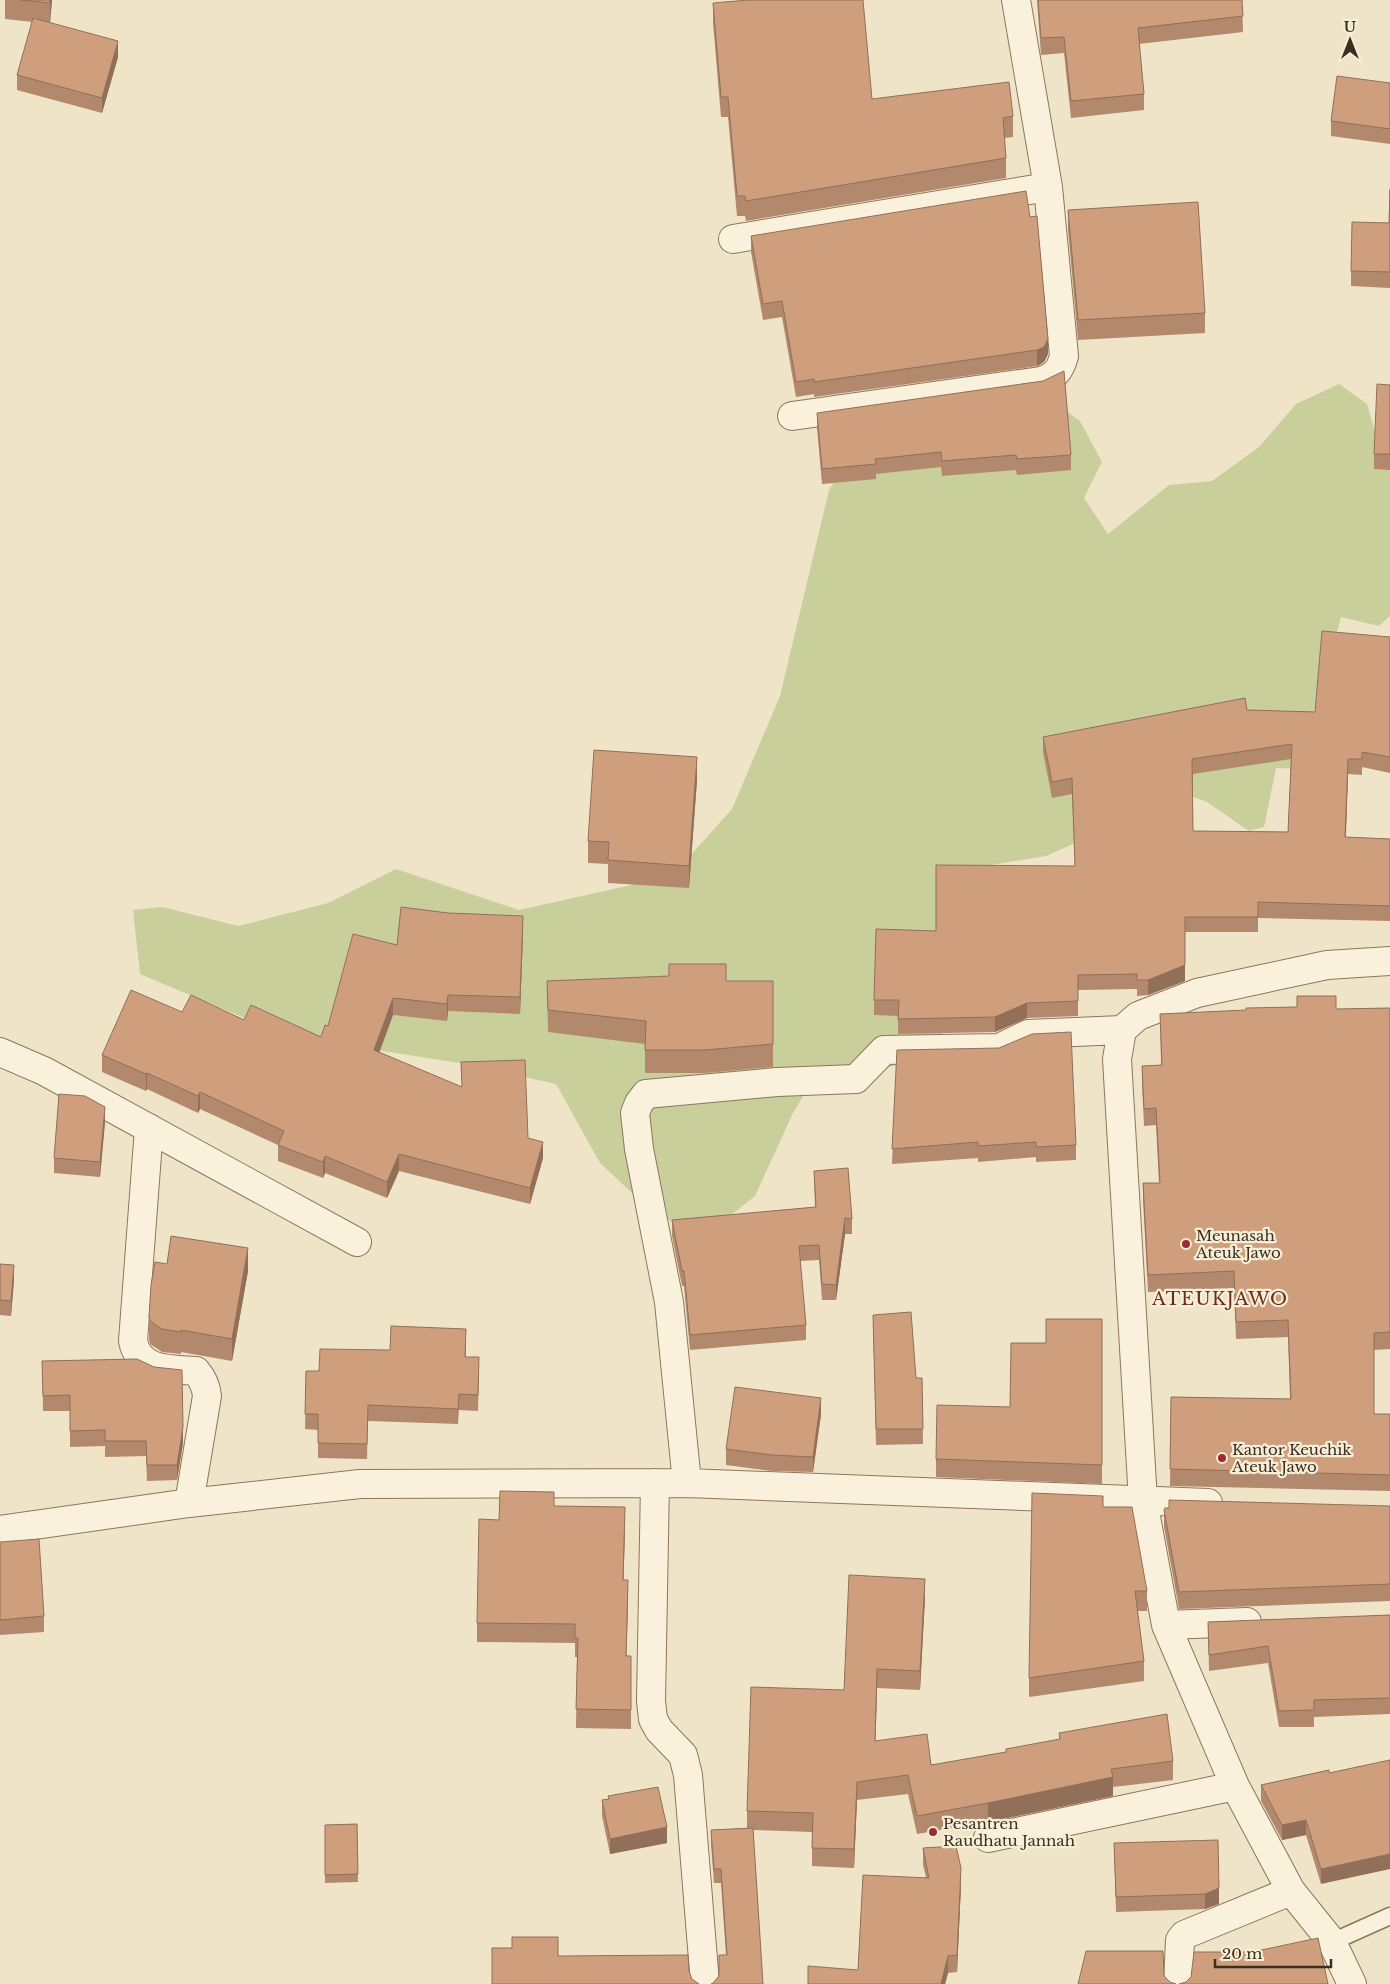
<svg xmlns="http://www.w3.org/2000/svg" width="1390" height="1984" font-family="'Libre Baskerville',serif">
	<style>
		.green { fill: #c9cf9b }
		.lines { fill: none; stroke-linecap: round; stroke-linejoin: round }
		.lane-casing { stroke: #8d765c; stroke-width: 19 }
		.street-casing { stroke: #8d765c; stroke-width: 30 }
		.lane { stroke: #faf1dc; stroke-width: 16 }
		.street { stroke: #faf1dc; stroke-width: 28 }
		.wall { fill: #b2896c; fill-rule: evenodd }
		.shaded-wall { fill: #916f58 }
		.building { fill: #cf9f7d; stroke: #916f58; fill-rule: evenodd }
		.poi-dot { fill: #9e2a2b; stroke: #f7eed8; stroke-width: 2 }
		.labels { text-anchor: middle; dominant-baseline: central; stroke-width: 4.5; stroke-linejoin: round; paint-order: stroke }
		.poi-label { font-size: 15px; fill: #3d2e20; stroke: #f7eed8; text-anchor: start }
		.quarter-label { font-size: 18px; letter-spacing: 1px; fill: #6b2e1e; stroke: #f7eed8 }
	</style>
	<rect width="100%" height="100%" fill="#f0e4c8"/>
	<path class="green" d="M1339,384l28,20 14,49 9,10v153l-11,10 -38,-9 -8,31 10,45 -29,16 -1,48 -9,12 -28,-1 -12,59 -15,4 -42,-29 -45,-16 -80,54 -36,16 -55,9 -33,33 2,116 -26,29 -25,20 -98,20 -19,32 -37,81 -35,28 -43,2 -45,-33 -32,-30 -44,-79 -84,-19 -185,-29 -147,-62 -7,-64 29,-3 76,19 90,-23 68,-34 123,41 153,-34 60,-67 48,-113 49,-206 27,-44 192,-48 32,23 22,41 -18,36 24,36 61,-49 43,-4 47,-34 37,-43z"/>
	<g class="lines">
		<g class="lane-casing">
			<path id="lane" d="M1332,1942l58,-26"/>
		</g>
		<g class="street-casing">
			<path id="street" d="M733,239l315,-52
				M792,416l249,-35c14,-5 19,-10 23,-25l-16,-169 -32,-187
				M0,1052l44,19 313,171
				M149,1128l-16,213c6,31 38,28 63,30 7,8 10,15 11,25l-18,107
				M655,1483l-4,218 2,18 6,11 24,25 5,20 17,209
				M687,1483l-18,-181 -30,-153 -4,-36 4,-10 7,-9 131,-12 79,-3 28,-29 115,-2 29,-14 94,-4
				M0,1530l189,-27 171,-19 327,-1 521,20
				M1166,1625l81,-3
				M988,1838l247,-52
				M1178,1984l2,-44 4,-5 107,-44
				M1352,1984l-20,-42 -41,-51 -56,-105 -69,-161 -23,-124 -26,-442 5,-29 16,-14 59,-23 130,-28 63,-4"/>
		</g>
		<use href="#lane" class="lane"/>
		<use href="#street" class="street"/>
	</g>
	<path class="wall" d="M5,0h47l-2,23 68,34 -16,56 -85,-23v-15l16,-53 -28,-3z
		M1037,0h205l1,32 -104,12 5,50v16l-73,8 -7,-65 -23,2z
		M713,3l159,96 141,17v21l-9,1 2,20v20l-260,43 -1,-5h-8l-9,-99h-7l-8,-94z
		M1390,83v61l-59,-8v-15z
		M1390,189v99l-39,-2v-15l38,-48z
		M1068,210l137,103v20l-127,7 -10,-110z
		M751,236l297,118 -4,8 -7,4 -223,31v-3l-18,3 -14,-80 -19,3 -12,-68z
		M1390,385v85l-16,-1v-15z
		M817,413l254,42v15l-54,5 -1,-5 -74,6 -1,-9 -65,7v5l-54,5 -5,-56z
		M1390,637v136l-28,-6v8l-14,-1 -2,63 44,2v82l-132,-3v14h-73v49l-37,14 -11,1v-7l-59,1v26l-51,2 -32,14 -97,2v-18l-24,-1v-15l62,-69 139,-65 -3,-72 -20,4 -9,-46v-15l204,-27 68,2zM1291,759l-3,73 -95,-1v-57z
		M697,780l-8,108 -81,-5v-19l-20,-1v-22z
		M523,932l-3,82 -72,-3 -1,10 -54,-6 -14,38 83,34 -1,-25 67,76 15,20 -13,46 -131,-33 -12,27 -62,-25 -2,5 -45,-17v-16l-78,-36 -2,4 -51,-24 -1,2 -44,-19v-17l80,-43 62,8 77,17 7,-11 69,-81z
		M547,981h226v86l-68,6h-60v-29l-97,-12z
		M1390,1008v341l-16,1v64h16v77l-220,-5 1,-89 119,2 -2,-62 -52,2 -2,-51 -86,4 -5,-92v-17h16l-3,-58 -12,1 -2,-43v-17l19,-1 -1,-51 176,-5z
		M897,1050l179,95v15l-40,2v-5l-58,5v-4l-86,6z
		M105,1122l-5,55 -46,-4v-15z
		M814,1171l38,48v15h-7l-9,66h-14l-3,-40 -19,1 6,64v15l-116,10 -6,-64h-2l-10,-50v-16l143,-13z
		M0,1264l14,16 -3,36 -11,-1z
		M167,1264l81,7 -16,90 -51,-9v2l-19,-2 -12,-8 -1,-5v-22z
		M873,1315l43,63h6l1,66 -47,1z
		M1102,1319v165l-166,-7v-18l74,-52 36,-64z
		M466,1344v13l13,16 -1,38 -19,-1 -1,14 -90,-3 -1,38 -49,-1v-28l-13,-1 1,-58h13l71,-21z
		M42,1361l141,82 -6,37 -30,1 -1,-25 -41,1v-11l-35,1v-36h-27z
		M821,1414l-8,58 -41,-1 -46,-6v-16z
		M554,1506l71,20 -2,54 5,19 -2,57h5v73l-55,-1 1,-71h-2v-14l-98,-1v-19l22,-103z
		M1390,1506v95l-211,8 -15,-82v-17z
		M1103,1507l44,84v20h-10l7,50v20l-115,16v-19z
		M0,1542l44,74v16l-44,3z
		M925,1598l-5,92 -43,-2 -2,53 56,24 75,-13 53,-12v-7l114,28v19l-60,7v9l-125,26 -71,12 -9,-40 -51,6 -3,68 -42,-2v-34l-59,-2 10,154 -50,-1 6,-7 7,-21 -5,-72h-7l-3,-38v-15l36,-2v-17l97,-121z
		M1390,1615v99l-76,3v10h-35l-11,-64 -59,8 -1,-49z
		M1329,1770l-8,114 -15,-49 -24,5 -21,-39v-16z
		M608,1796l59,47 -57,11 -8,-38v-16l6,-1z
		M357,1824l1,58 -33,1v-58z
		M1114,1843l105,45v16l-14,5 -89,3z
		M923,1848l38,37 -4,87 -9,1 -3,11h-137l50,-14 68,-93 -3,-12z"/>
	<path class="shaded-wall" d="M50,0h2l-2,23z
		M118,41v16l-16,56v-15z
		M1048,339v15l-4,8 -7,4v-16z
		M697,757v23l-8,108v-22z
		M1348,759v15l-3,78v-15z
		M523,916v16l-3,82v-17z
		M1185,965v16l-37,14v-15z
		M448,995v16l-1,10v-17z
		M393,998v17l-19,52v-17z
		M1027,1003v15l-32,14v-15z
		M147,1073v16l-1,2v-17z
		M200,1092v17l-2,4v-17z
		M105,1107v15l-5,55v-15z
		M543,1142v16l-13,46v-16z
		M399,1154v17l-12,27v-16z
		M325,1156v17l-2,5v-16z
		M845,1218v16l-9,66v-15z
		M248,1248v23l-16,90v-22z
		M14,1265v15l-3,36v-15z
		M821,1398v16l-8,58v-15z
		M183,1427v16l-6,37v-15z
		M625,1507v19l-2,73v-19z
		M925,1579v19l-5,92v-19z
		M628,1580v19l-2,76v-19z
		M877,1669v19l-2,71v-18z
		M1113,1777v19l-125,26v-19z
		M857,1782v18l-3,68v-19z
		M1306,1820v15l-24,5v-15z
		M667,1827v16l-57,11v-15z
		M1390,1854v15l-69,15v-15z
		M961,1868v17l-4,87v-17z
		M1219,1888v16l-14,5v-15z
		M948,1956v17l-3,11h-4z"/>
	<path class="building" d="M21,0h29v3z
		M748,0h115l9,99 137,-17 4,34 -10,2 3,40 -260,43 -1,-5h-8l-9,-99h-7l-8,-94z
		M1038,0h204l1,16 -105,12 6,66 -73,7 -7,-64 -23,1z
		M33,18l85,23 -16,57 -85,-23z
		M1337,76l53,7v46l-59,-8z
		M1390,189v83l-39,-1 1,-49 37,1z
		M1026,191l4,26 7,-1 11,123 -4,8 -7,3 -223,32v-3l-18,3 -14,-81 -19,3 -12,-68z
		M1198,202l7,111 -127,7 -10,-110z
		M1064,371l7,84 -54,4 -1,-4 -74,6 -1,-9 -66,7 1,5 -54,5 -5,-56 226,-32z
		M1377,384l13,1v69h-16z
		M1322,631l68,6v120l-28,-5v7h-14l-3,78 45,2v67l-132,-4v15h-73v48l-37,15h-11v-6l-59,1v26l-51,2 -32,14 -97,2 1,-19h-25l2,-71 60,2v-66l139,1 -3,-88 -20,4 -9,-45 202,-39 2,12 68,2zM1292,744l-4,88 -95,-1 -1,-72z
		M594,750l103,7 -8,109 -81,-6 1,-18 -21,-1z
		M401,907l47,6 75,3 -3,81 -72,-2 -1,9 -54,-6 -19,52 88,37 -1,-25 64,-2 3,78 15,4 -13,46 -131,-34 -12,28 -62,-26 -2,6 -45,-17 6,-14 -84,-39 -2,4 -51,-23 -1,1 -44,-19 29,-65 51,22 9,-17 53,25 7,-15 70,32 4,-12 3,1 25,-92 44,11z
		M669,964h57v17h47v63l-68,6h-60l1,-29 -98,-11 -1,-29 122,-5z
		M1297,996h39v13l54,-1v324l-16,1v81h16v61l-220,-6 1,-72 120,2 -3,-79 -52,2 -2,-51 -86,4 -5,-92h17l-4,-75 -12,1 -2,-43 20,-1 -2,-51 86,-4v-2l51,-1z
		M1071,1032l5,113 -40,2v-5l-58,4v-4l-86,7 5,-99 102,-2 33,-14z
		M59,1094l26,2 20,11 -5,55 -46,-4z
		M848,1168l4,51 -7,-1 -9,67 -14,-1 -3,-39 -20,1 7,79 -116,10 -6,-64h-2l-10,-51 144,-13 -2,-36z
		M171,1236l77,12 -16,91 -51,-9v2l-19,-3 -12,-8 -1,-4 2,-32 4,-23 12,2z
		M0,1264l14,1 -3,36 -11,-1z
		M911,1312l5,66h6l1,51h-47l-3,-114z
		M1046,1319h56v146l-166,-6 1,-54 73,2 1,-64h35z
		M391,1326l75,3 -1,28h14l-1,38 -19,-1 -1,15 -90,-4 -1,39 -49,-1v-29h-13l1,-43h13l1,-22 70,1z
		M137,1359l17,8 28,3 1,57 -6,38h-30l-1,-24h-41v-11l-35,1v-36l-27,1 -1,-35z
		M735,1387l86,11 -8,59 -41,-2 -46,-6z
		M500,1491l54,1v14l71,1 -2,73h5l-2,76h5v54l-55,-1 2,-71h-3v-14l-98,-1 2,-104 20,1z
		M1032,1493l71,3v11h29l15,84h-12l9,70 -115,17z
		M1169,1500l221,6v78l-211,8 -15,-82 1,-2h4z
		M39,1539l5,77 -44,4v-78z
		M849,1575l76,4 -5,92 -43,-2 -2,72 52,-7 4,31 75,-13v-3l54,-10 -1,-6 108,-19 6,47 -62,8 2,8 -125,26 -71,13 -9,-41 -51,7 -3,67 -42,-1 1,-35 -66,-2 4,-124 93,3z
		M1390,1615v83l-76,2v10l-35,1 -11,-65 -59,9 -1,-33z
		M1390,1760v94l-69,15 -15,-49 -24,5 -21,-40 68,-15v3z
		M658,1787l9,40 -57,12 -8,-39 7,-1 -1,-3z
		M357,1824l1,50 -33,1v-50z
		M753,1828l10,156h-52l2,-1 6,-7v-21h8l-6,-86h-7l-3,-39z
		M1218,1840l1,48 -14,6 -89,3 -2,-54z
		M956,1846l5,22 -4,87 -9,1 -7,28h-133v-18l50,4 5,-95 66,3 -6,-30z
		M512,1937h46v19l130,-1 1,16 3,8 7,5h-207v-36h20z
		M1318,1938l10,46h-149l7,-2 5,-5 3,-25h58z
		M1086,1951h77l1,25 6,6 6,2h-98z"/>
	<g class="poi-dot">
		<circle cx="1186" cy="1244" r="5"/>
		<circle cx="1222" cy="1458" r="5"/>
		<circle cx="933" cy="1832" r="5"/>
	</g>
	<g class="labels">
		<g class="poi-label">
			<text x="1196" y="1235">Meunasah<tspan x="1196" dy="17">Ateuk Jawo</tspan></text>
			<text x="1232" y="1449">Kantor Keuchik<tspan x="1232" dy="17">Ateuk Jawo</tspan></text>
			<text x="943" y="1823">Pesantren<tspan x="943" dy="17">Raudhatu Jannah</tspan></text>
		</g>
		<g class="quarter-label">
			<text x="1220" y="1299">ATEUKJAWO</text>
		</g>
	</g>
	<g transform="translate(1350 40)" stroke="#f7eed8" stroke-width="4" paint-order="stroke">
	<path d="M0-4L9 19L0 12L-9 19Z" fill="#3d2e20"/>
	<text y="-8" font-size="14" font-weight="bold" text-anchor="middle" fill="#3d2e20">U</text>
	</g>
	<path d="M1215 1959v8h116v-8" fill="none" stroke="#3d2e20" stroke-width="2.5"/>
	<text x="1222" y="1959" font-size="15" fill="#3d2e20" stroke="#f7eed8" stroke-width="4" paint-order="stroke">20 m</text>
</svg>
